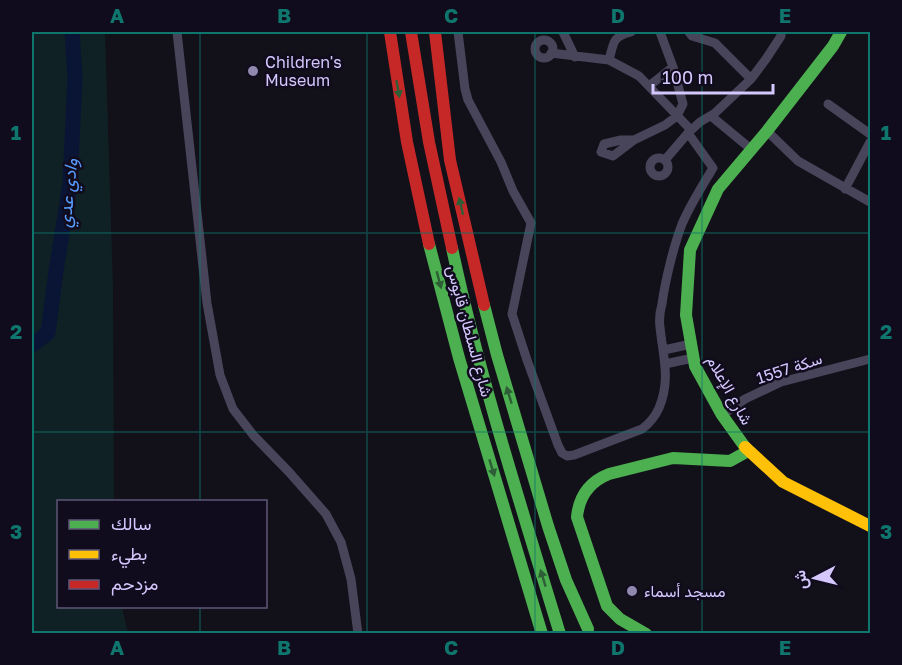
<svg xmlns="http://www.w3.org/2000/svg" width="902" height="665" font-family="'Golos Text',Vazirmatn,sans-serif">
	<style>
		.green { fill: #0f2125 }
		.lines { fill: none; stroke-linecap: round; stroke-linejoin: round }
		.river { stroke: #0a1435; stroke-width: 15 }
		.street { stroke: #48445a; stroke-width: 9 }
		.fast { stroke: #4caf50; stroke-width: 12 }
		.slow { stroke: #ffc107; stroke-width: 12 }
		.jam { stroke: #c62828; stroke-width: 12 }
		.oneway { fill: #2e5e36 }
		.grid { fill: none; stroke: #0f766e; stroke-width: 1.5; stroke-opacity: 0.55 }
		.poi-dot { fill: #9188ae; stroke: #110c1d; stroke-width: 2 }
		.labels { text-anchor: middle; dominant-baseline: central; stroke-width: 5; stroke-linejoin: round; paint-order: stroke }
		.poi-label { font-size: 16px; fill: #d5c8fe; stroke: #110c1d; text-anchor: start }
		.street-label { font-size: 16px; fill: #d5c8fe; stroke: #110c1d }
		.water-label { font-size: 18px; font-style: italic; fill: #579bfd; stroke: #110c1d }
		.neatline { fill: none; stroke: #0f766e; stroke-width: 2 }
		.grid-label { font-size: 20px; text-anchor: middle; font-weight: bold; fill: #0f766e }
	</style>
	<rect width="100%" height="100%" fill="#121019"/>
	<path class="green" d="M32,32h73l8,256 1,213 -56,1v104l64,1 6,26h-96z"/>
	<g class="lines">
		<path class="river" d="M32,345l16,-12 8,-62 14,-87 5,-107 -3,-45"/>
		<path class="street" d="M177,32l30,271 13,72 13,34 21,27 35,36 37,42 15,28 10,37 7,55
			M458,32l7,57 3,11 33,62 12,29 18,32 -19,91 15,46 31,85 4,8 5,3 7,-1 68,-26c8,-6 13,-12 17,-21 12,-29 4,-51 1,-81 -1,-7 0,-16 2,-23 3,-23 12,-59 20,-80 8,-19 20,-38 31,-56l-25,-35
			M563,32l12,25
			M689,32l3,4 23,7 36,36
			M535 49a9 9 0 1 1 18 0a9 9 0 1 1-18 0Z
			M551,53l58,7 30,16 52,54
			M609,60c5,-18 3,-23 22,-28
			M649,86l24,-19
			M828,104l42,30
			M711,116l40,33
			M767,131l31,30 72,41
			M634,140h-13l-17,4 -3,8 12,4 21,-16 31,-15 12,-9 6,-12 -10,-37 -13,-35
			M650 167a9 9 0 1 1 18 0a9 9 0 1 1-18 0Z
			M665,160l23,-27 12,-11 15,-9 36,-34 15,-20 15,-23v-4
			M845,189l25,-47
			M664,350l27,-6
			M665,364l28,-6
			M722,415l23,-16 36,-17 89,-23"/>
		<path class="fast" d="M429,244l30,114 83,276
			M452,248c28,131 69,258 108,386
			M484,305l13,50 51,171 18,54 22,49
			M745,447l-23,-32 -27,-49 -9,-51 4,-65 28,-61 49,-58 66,-85 8,-14
			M646,634l-26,-15 -13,-13 -30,-89c2,-21 12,-35 32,-43l64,-16 57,3 18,-10"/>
		<path class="slow" d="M745,447l38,35 87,44"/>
		<path class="jam" d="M390,32l17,110 22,102
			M411,32l18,110 23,106
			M435,32l15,128 34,145"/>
	</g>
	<defs><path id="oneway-solid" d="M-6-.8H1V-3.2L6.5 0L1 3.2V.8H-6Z" transform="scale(1.5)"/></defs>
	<g class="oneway">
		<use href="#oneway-solid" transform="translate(398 89) rotate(80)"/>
		<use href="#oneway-solid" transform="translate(461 206) rotate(-103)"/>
		<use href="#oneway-solid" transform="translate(439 280) rotate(75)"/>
		<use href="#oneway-solid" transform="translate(509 395) rotate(-107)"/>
		<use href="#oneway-solid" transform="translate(492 468) rotate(73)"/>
		<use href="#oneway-solid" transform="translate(543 578) rotate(-107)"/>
	</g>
	<path class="grid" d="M200,32v470M367,32v602M535,32v602M702,32v602M32,233h838M32,432h838M200,606v28"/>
	<g class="poi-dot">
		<circle cx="253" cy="71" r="6"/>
		<circle cx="632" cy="591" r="6"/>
	</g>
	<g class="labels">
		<g class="poi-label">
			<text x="265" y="62">Children's<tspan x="265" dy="18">Museum</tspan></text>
			<text x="644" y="591">مسجد أسماء</text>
		</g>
		<g class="street-label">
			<text transform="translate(470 331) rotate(75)">شارع السلطان قابوس</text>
			<text transform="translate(789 368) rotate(-18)">سكة 1557</text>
			<text transform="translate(730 390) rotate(61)">شارع الإعلام</text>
		</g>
		<g class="water-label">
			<text transform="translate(67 193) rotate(-84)">وادي عدي</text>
		</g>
	</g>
	<rect width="902" height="665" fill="none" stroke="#110c1d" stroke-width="66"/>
	<rect x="57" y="500" width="210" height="108" fill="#110c1d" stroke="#5f5777" stroke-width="1.5"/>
	<rect x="69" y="520" width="30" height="9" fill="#4caf50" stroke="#5f5777" stroke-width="1.5"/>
	<text x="111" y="530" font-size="18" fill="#d5c8fe">سالك</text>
	<rect x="69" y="550" width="30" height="9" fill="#ffc107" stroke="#5f5777" stroke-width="1.5"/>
	<text x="111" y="560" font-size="18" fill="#d5c8fe">بطيء</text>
	<rect x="69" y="580" width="30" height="9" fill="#c62828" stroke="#5f5777" stroke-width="1.5"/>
	<text x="111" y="590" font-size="18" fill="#d5c8fe">مزدحم</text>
	<g transform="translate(815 578) rotate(263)" stroke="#110c1d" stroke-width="4.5" paint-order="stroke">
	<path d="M0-4.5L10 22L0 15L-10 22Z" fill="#d5c8fe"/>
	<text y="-9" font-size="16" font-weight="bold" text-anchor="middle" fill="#d5c8fe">ش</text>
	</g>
	<path d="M653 84v9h120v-9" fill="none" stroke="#d5c8fe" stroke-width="3"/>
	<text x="662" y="84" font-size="18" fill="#d5c8fe" stroke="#110c1d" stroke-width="4.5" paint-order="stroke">100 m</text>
	<rect x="33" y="33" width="836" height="599" class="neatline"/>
	<g class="grid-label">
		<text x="117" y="23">A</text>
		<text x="284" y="23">B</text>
		<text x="451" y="23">C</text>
		<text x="618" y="23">D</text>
		<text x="785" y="23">E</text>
		<text x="16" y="140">1</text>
		<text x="886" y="140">1</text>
		<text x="16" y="339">2</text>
		<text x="886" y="339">2</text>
		<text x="16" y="539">3</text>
		<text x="886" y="539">3</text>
		<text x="117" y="655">A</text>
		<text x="284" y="655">B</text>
		<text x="451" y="655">C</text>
		<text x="618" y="655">D</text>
		<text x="785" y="655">E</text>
	</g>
</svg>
